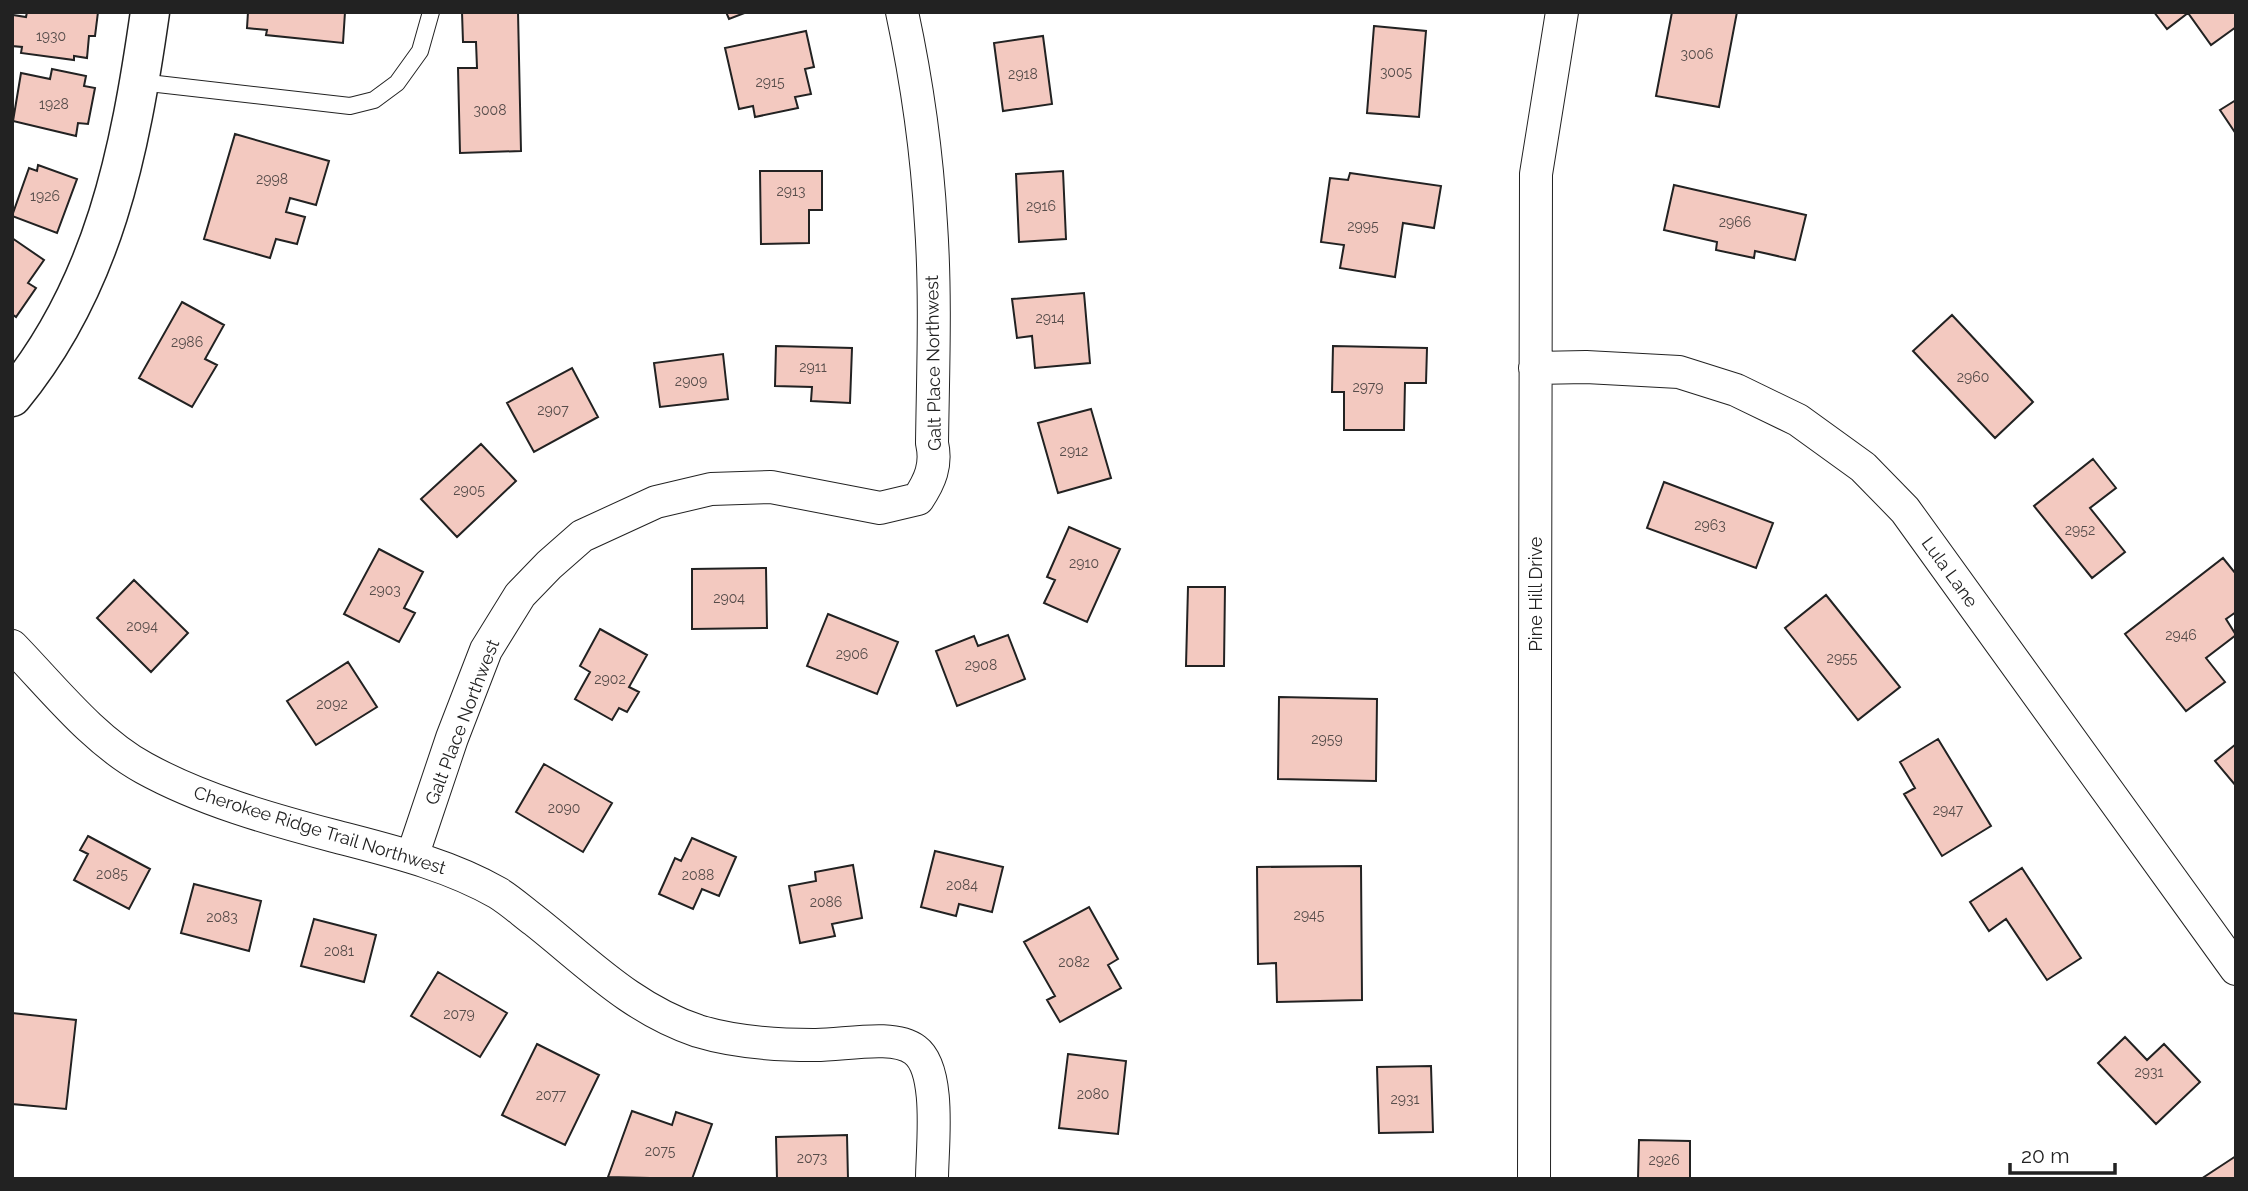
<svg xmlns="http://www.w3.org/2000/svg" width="2248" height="1191" font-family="Raleway,sans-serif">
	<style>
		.building { fill: #f3c9c0; stroke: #222; stroke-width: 2 }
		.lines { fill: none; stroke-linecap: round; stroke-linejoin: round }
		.lane-casing { stroke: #222; stroke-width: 18 }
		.street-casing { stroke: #222; stroke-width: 34 }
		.secondary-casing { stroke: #222; stroke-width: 41 }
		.lane { stroke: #fff; stroke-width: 16 }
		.street { stroke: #fff; stroke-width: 32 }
		.secondary { stroke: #fff; stroke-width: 38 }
		.labels { text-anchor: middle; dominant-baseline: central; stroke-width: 5; stroke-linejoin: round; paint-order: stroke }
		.number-label { font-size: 14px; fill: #564c4a }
		.street-label { font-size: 18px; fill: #222; stroke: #fff }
	</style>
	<rect width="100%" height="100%" fill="#fff"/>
	<path class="building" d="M27,12h71l-3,24h-6l-2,22 -13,-2v4l-53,-7 1,-6 -10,-1 1,-31 13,2z
		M248,12h97l-2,31 -77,-8 1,-5 -20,-2z
		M462,12h56l3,139 -61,2 -2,-85h19l-1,-26h-13z
		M726,12h21l-18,7z
		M1672,12h65l-18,95 -63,-11z
		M2154,12h82v15l-25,18 -23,-32 -21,16z
		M1374,26l52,5 -7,86 -52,-4z
		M806,31l8,36 -9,2 6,25 -16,3 3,11 -43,9 -2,-11 -14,3 -14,-61z
		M1043,36l9,68 -49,7 -9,-68z
		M52,69l34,7 -2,10 11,2 -7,36 -10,-1 -2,13 -63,-15 8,-48 29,6z
		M2236,100v34l-16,-24z
		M235,134l94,27 -13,44 -26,-7 -4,14 19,5 -8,27 -21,-5 -6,19 -66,-19z
		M38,165l39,14 -20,54 -45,-17 17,-48 8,3z
		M760,171h62v39h-13v33l-48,1z
		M1063,171l3,68 -47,3 -3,-68z
		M1350,173l91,13 -7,42 -31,-5 -8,54 -55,-9 4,-23 -23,-3 9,-64 18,2z
		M1674,185l132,30 -11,45 -40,-9 -1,7 -38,-8 1,-8 -53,-12z
		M12,238l32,22 -16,23 8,5 -20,29 -4,-3z
		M1084,293l6,70 -55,5 -3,-32 -15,2 -5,-39z
		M182,302l42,23 -19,34 12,6 -25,42 -53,-29z
		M1952,315l81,87 -38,36 -82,-87z
		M776,346l76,2 -2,55 -39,-2 1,-14 -37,-1z
		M1333,346l94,2 -1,35h-21l-1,47h-60v-38h-12z
		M723,354l5,45 -68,8 -6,-44z
		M572,368l26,49 -64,35 -27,-49z
		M1091,409l20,69 -53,15 -20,-70z
		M481,444l35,37 -59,56 -36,-38z
		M2093,459l23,29 -26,20 35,44 -33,26 -58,-72z
		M1664,482l109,41 -17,45 -109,-40z
		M1069,527l51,22 -33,73 -43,-19 11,-23 -8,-3z
		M379,549l44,23 -19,36 11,5 -16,29 -55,-28z
		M2223,558l13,16v38l-10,7 10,16 -30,23 19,24 -39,29 -61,-77z
		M766,568l1,60 -75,1v-60z
		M134,580l54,53 -37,39 -54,-54z
		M1188,587h37l-1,79h-38z
		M1826,595l74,92 -42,33 -73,-92z
		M828,614l70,28 -21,52 -70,-28z
		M600,629l47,26 -18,32 10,5 -12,20 -8,-4 -7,12 -37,-21 15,-27 -10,-6z
		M1008,635l17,44 -68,27 -21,-55 38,-15 4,10z
		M348,662l29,45 -61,38 -29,-44z
		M1279,697l98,2 -1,82 -98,-2z
		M1938,739l53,87 -49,30 -38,-62 11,-6 -15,-26z
		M2236,744v42l-21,-25z
		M544,764l68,39 -29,49 -67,-40z
		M88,836l62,33 -21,40 -55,-29 14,-26 -8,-4z
		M692,838l44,19 -17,39 -17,-7 -9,20 -34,-15 16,-36 6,3z
		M935,851l68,16 -11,45 -33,-8 -3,12 -35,-9z
		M853,865l9,53 -30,6 3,12 -35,7 -11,-57 27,-5 -1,-9z
		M1361,866l1,134 -85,2 -1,-39 -18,1 -1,-97z
		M2022,868l59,90 -34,22 -41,-61 -17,12 -19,-29z
		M194,884l67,17 -12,50 -68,-18z
		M1089,907l29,52 -10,6 13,23 -61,34 -13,-22 8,-4 -31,-54z
		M314,919l62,16 -12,47 -63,-16z
		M438,972l69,41 -27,44 -69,-41z
		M12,1013l64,7 -10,89 -54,-5z
		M2125,1037l22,23 17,-16 36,38 -44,42 -58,-61z
		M537,1044l62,31 -34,70 -63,-30z
		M1068,1054l58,7 -8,73 -59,-6z
		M1431,1066l2,66 -54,1 -2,-66z
		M632,1111l40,14 4,-13 36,12 -20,55 -84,-2z
		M847,1135l1,44h-71l-1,-42z
		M1639,1140l51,1v38h-52z
		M2236,1156v23h-35z"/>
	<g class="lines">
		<g class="lane-casing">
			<path id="lane" d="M140,82l210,24 24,-6 23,-17 23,-32 11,-39"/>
		</g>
		<g class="street-casing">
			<path id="street" d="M1535,368l51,-1 93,5 57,18 62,30 65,47 42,43 331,459
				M12,646c40,41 81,94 132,122 58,32 126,51 190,68 57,15 113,28 164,57 13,8 25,19 37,28 53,42 97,88 163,110 36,11 77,14 115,14 28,1 80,-12 102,5 27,20 17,98 17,129
				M412,857l40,-119 34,-88 34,-55 29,-30 33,-29 74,-34 55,-13 60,-2 109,21 38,-9c12,-18 19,-34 14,-56 1,-73 4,-146 -1,-219 -4,-71 -14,-142 -29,-212
				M1534,1179l2,-1005 26,-162"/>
		</g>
		<g class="secondary-casing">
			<path id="secondary" d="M12,397c92,-112 118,-245 138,-385"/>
		</g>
		<use href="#lane" class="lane"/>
		<use href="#street" class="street"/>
		<use href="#secondary" class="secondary"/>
	</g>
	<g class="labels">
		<g class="number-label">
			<text x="51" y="36">1930</text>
			<text x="1697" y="54">3006</text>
			<text x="1396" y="72">3005</text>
			<text x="1023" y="74">2918</text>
			<text x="770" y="82">2915</text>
			<text x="54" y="104">1928</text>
			<text x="490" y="110">3008</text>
			<text x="272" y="179">2998</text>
			<text x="791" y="191">2913</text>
			<text x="45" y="196">1926</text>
			<text x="1041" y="206">2916</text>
			<text x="1735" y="222">2966</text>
			<text x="1363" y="226">2995</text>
			<text x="1050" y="318">2914</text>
			<text x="187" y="342">2986</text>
			<text x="813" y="367">2911</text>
			<text x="1973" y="377">2960</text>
			<text x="691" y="381">2909</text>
			<text x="1368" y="387">2979</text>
			<text x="553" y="410">2907</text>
			<text x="1074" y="451">2912</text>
			<text x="469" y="490">2905</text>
			<text x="1710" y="525">2963</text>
			<text x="2080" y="530">2952</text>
			<text x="1084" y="563">2910</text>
			<text x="385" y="590">2903</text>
			<text x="729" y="598">2904</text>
			<text x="142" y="626">2094</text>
			<text x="2181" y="635">2946</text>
			<text x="852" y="654">2906</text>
			<text x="1842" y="658">2955</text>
			<text x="981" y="665">2908</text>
			<text x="610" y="679">2902</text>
			<text x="332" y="704">2092</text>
			<text x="1327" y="739">2959</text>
			<text x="564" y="808">2090</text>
			<text x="1948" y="810">2947</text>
			<text x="112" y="874">2085</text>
			<text x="698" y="875">2088</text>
			<text x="962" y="885">2084</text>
			<text x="826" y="902">2086</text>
			<text x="1309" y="915">2945</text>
			<text x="222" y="917">2083</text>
			<text x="339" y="951">2081</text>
			<text x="1074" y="962">2082</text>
			<text x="459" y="1014">2079</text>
			<text x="2149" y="1072">2931</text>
			<text x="1093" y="1094">2080</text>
			<text x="551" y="1095">2077</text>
			<text x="1405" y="1099">2931</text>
			<text x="660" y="1151">2075</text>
			<text x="812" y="1158">2073</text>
			<text x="1664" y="1160">2926</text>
		</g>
		<g class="street-label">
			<text transform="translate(933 363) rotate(-91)">Galt Place Northwest</text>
			<text transform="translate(1950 572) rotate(54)">Lula Lane</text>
			<text transform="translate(1535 594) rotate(-90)">Pine Hill Drive</text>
			<text transform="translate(462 722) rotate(-69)">Galt Place Northwest</text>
			<text transform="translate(320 830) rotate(17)">Cherokee Ridge Trail Northwest</text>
		</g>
	</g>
	<rect width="2248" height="1191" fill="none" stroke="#222222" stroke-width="28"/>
	<path d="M2010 1163v10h105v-10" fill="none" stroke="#222222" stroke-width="3.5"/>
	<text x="2021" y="1163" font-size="21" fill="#222222" stroke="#ffffff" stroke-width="5" paint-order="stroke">20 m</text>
</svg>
